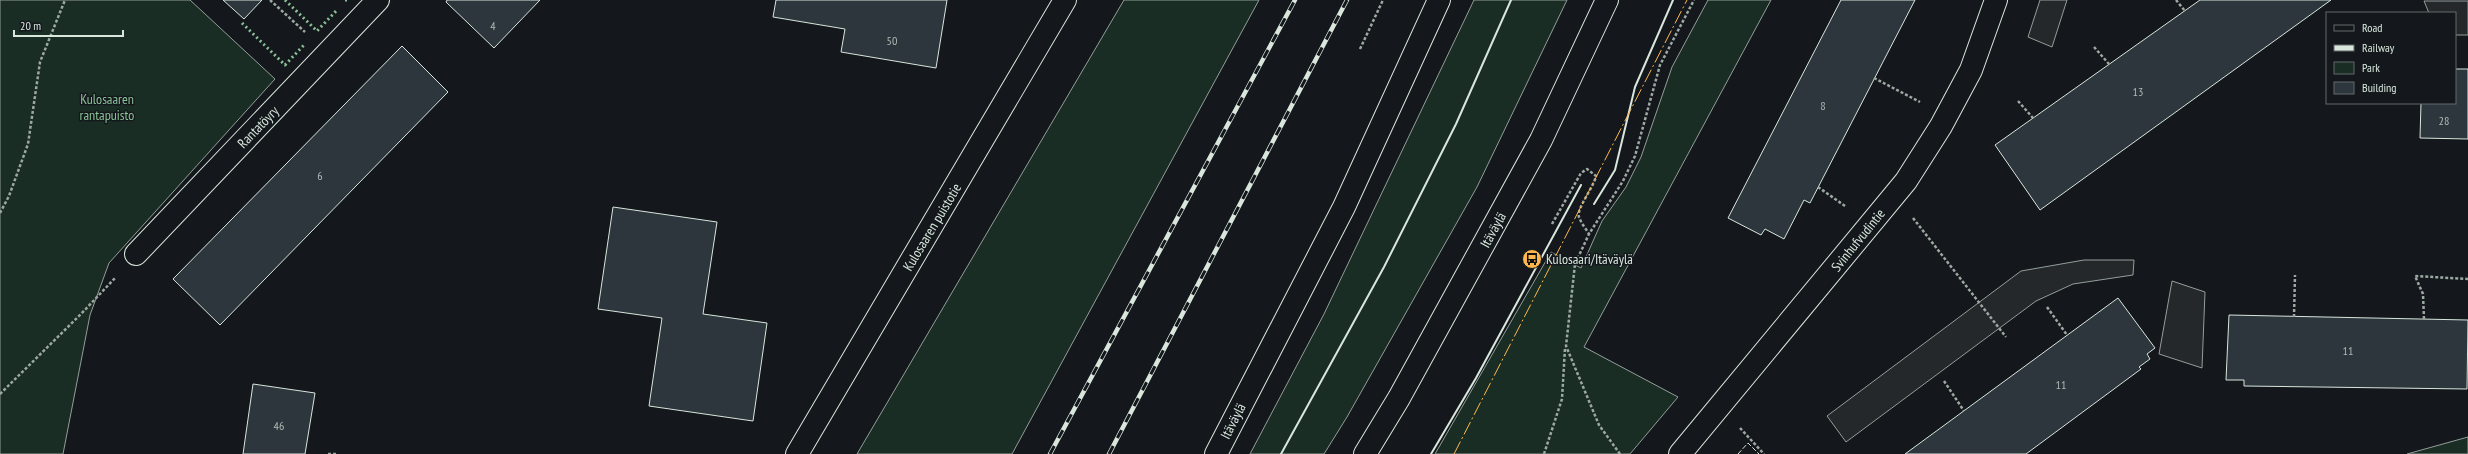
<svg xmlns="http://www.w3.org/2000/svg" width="2468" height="454" font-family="'PT Sans Narrow',sans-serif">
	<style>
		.green { fill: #1a2d24; stroke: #939e99 }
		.parking { fill: #24282b; stroke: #939e99 }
		.building { fill: #2c363c; stroke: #d8e6dc }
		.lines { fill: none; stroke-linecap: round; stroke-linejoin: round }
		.minor-casing { stroke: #d8e6dc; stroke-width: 24 }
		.highway-casing { stroke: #d8e6dc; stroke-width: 24 }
		.path { stroke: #9da8a2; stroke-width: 2.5; stroke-dasharray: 3 2; stroke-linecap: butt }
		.minor { stroke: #14181c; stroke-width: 22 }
		.highway { stroke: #14181c; stroke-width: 22 }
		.rail-casing { stroke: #d8e6dc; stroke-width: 4.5 }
		.rail { stroke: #14181c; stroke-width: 3; stroke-dasharray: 9; stroke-linecap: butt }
		.hedge { stroke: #8ac095; stroke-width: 3; stroke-dasharray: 2 3; stroke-linecap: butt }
		.fence { stroke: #d8e6dc; stroke-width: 1; stroke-dasharray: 5 2; stroke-linecap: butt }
		.wall { stroke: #d8e6dc; stroke-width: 2 }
		.power { stroke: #ffb74d; stroke-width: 1; stroke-dasharray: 14 3 2 3; stroke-linecap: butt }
		.labels { text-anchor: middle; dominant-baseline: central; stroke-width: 3; stroke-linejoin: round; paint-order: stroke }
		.number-label { font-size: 12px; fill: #adbab4 }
		.park-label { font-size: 14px; fill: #8ac095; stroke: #14181c }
		.street-label { font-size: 14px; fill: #d8e6dc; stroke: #14181c }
		.poi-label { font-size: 14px; fill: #d8e6dc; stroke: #14181c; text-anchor: start }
	</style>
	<rect width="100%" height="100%" fill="#14181c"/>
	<path class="green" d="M0,0h190l85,79 -166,184 -19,52 -27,139h-63z
		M1124,0h135l-247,454h-155z
		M1474,0h93l-90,187 -130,230 -23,37h-74l74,-140z
		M1708,0h63l-187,347 94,50 -48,57h-195l116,-202 30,16 21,-47 24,-34 15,-30 31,-90z
		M2468,437v17h-61z"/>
	<path class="parking" d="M2040,0h27l-15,47 -24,-10z
		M2424,1h44v34h-13v-22h-26z
		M2084,260h50l-1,15 -60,9 -37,17 -190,141 -19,-26 194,-145z
		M2172,281l33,11 -3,76 -43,-14z"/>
	<path class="building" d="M223,0h39l-18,19z
		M447,0h93l-46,48 -48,-46z
		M776,0h171l-11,68 -95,-16 4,-23 -72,-12z
		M1841,0h74l-105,203 -6,-3 -20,39 -19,-10 -4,6 -33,-17z
		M2200,0h131l-291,210 -45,-65z
		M402,46l46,46 -228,233 -47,-46z
		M2455,69h13v70l-48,-1 1,-35h34z
		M613,207l104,15 -14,92 64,9 -14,98 -104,-15 13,-88 -64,-9z
		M2118,298l37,50 -8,6 3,5 -11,8 2,2 -115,85h-121z
		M2229,315l239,5 -1,69 -223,-3v-6h-18z
		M253,384l62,9 -10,61h-62z"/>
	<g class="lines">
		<g class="minor-casing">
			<path id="minor" d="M136,254l242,-254
				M797,454l268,-454
				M1680,454l226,-273 35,-55 30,-56 25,-70"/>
		</g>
		<g class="highway-casing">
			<path id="highway" d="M1216,454l128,-247 95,-207
				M1365,454l34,-56 142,-258 66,-140"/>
		</g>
		<path class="path" d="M270,0l35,32
			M2176,0l9,11
			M2094,47l15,17
			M1360,49l23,-49
			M1874,78l46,24
			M2018,101l15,17
			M1818,187l27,19
			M0,213l9,-17 19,-52 12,-82 25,-62
			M1913,218l93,119
			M1552,224l29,-51 6,-4 9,7c-2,11 -20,33 -17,41 2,6 7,12 10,17
			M2047,307l20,28
			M2294,317l1,-42
			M2424,319l-1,-25 -8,-18 53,3
			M1944,381l20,30
			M0,394l81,-80 35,-37
			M1740,428l24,26
			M328,454h10
			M1544,454l18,-55 3,-51
			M1620,454l-21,-29 -33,-79 9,-82 14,-30 34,-53 12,-25 25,-91 34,-65"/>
		<use href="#minor" class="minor"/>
		<use href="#highway" class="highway"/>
		<g class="rail-casing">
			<path id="rail" d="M1050,454l245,-454
				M1109,454l238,-454"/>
		</g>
		<use href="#rail" class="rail"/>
		<path class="hedge" d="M285,0l32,31 21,-22
			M345,0h2
			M242,23l43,42 19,-20"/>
		<path class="fence" d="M1738,454l10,-11 11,11"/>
		<path class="wall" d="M1594,204l21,-34 20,-83 38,-87
			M1281,454l103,-187 72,-143 55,-124
			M1431,454l45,-76 105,-193"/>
		<path class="power" d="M1454,454l233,-454"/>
	</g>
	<defs>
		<g id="bus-disc" transform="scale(1)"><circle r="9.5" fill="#ffb74d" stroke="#14181c"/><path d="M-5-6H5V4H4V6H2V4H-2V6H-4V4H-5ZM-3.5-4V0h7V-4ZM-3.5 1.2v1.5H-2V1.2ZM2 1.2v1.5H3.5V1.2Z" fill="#111"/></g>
	</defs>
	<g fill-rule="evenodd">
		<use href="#bus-disc" x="1532" y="259"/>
	</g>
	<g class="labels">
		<g class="number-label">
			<text x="493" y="25">4</text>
			<text x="892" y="40">50</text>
			<text x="2138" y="91">13</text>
			<text x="1823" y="105">8</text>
			<text x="2444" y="120">28</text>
			<text x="320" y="175">6</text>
			<text x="2348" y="350">11</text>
			<text x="2061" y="384">11</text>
			<text x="279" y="425">46</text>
		</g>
		<g class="park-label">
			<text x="107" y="99">Kulosaaren<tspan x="107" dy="16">rantapuisto</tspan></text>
		</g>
		<g class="street-label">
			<text transform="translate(258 127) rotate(-46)">Rantatöyry</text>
			<text transform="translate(932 227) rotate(-59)">Kulosaaren puistotie</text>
			<text transform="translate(1493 230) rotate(-61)">Itäväylä</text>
			<text transform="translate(1858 240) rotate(-51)">Svinhufvudintie</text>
			<text transform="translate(1233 421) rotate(-63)">Itäväylä</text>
		</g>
		<g class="poi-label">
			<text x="1546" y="259">Kulosaari/Itäväylä</text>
		</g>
	</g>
	<rect x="2326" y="12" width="130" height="92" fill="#14181c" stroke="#626a69"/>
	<rect x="2334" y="25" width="20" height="6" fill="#14181c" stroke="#626a69"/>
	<text x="2362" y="32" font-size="12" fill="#d8e6dc">Road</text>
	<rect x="2334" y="45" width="20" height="6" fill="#d8e6dc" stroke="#626a69"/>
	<text x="2362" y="52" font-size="12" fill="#d8e6dc">Railway</text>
	<rect x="2334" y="62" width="20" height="12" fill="#1a2d24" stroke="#626a69"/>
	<text x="2362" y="72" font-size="12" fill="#d8e6dc">Park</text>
	<rect x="2334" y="82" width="20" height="12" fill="#2c363c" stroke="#626a69"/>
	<text x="2362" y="92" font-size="12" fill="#d8e6dc">Building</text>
	<path d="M14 30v6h109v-6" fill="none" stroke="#d8e6dc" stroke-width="2"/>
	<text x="20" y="30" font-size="12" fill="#d8e6dc" stroke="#14181c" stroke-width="3" paint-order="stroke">20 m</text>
</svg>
